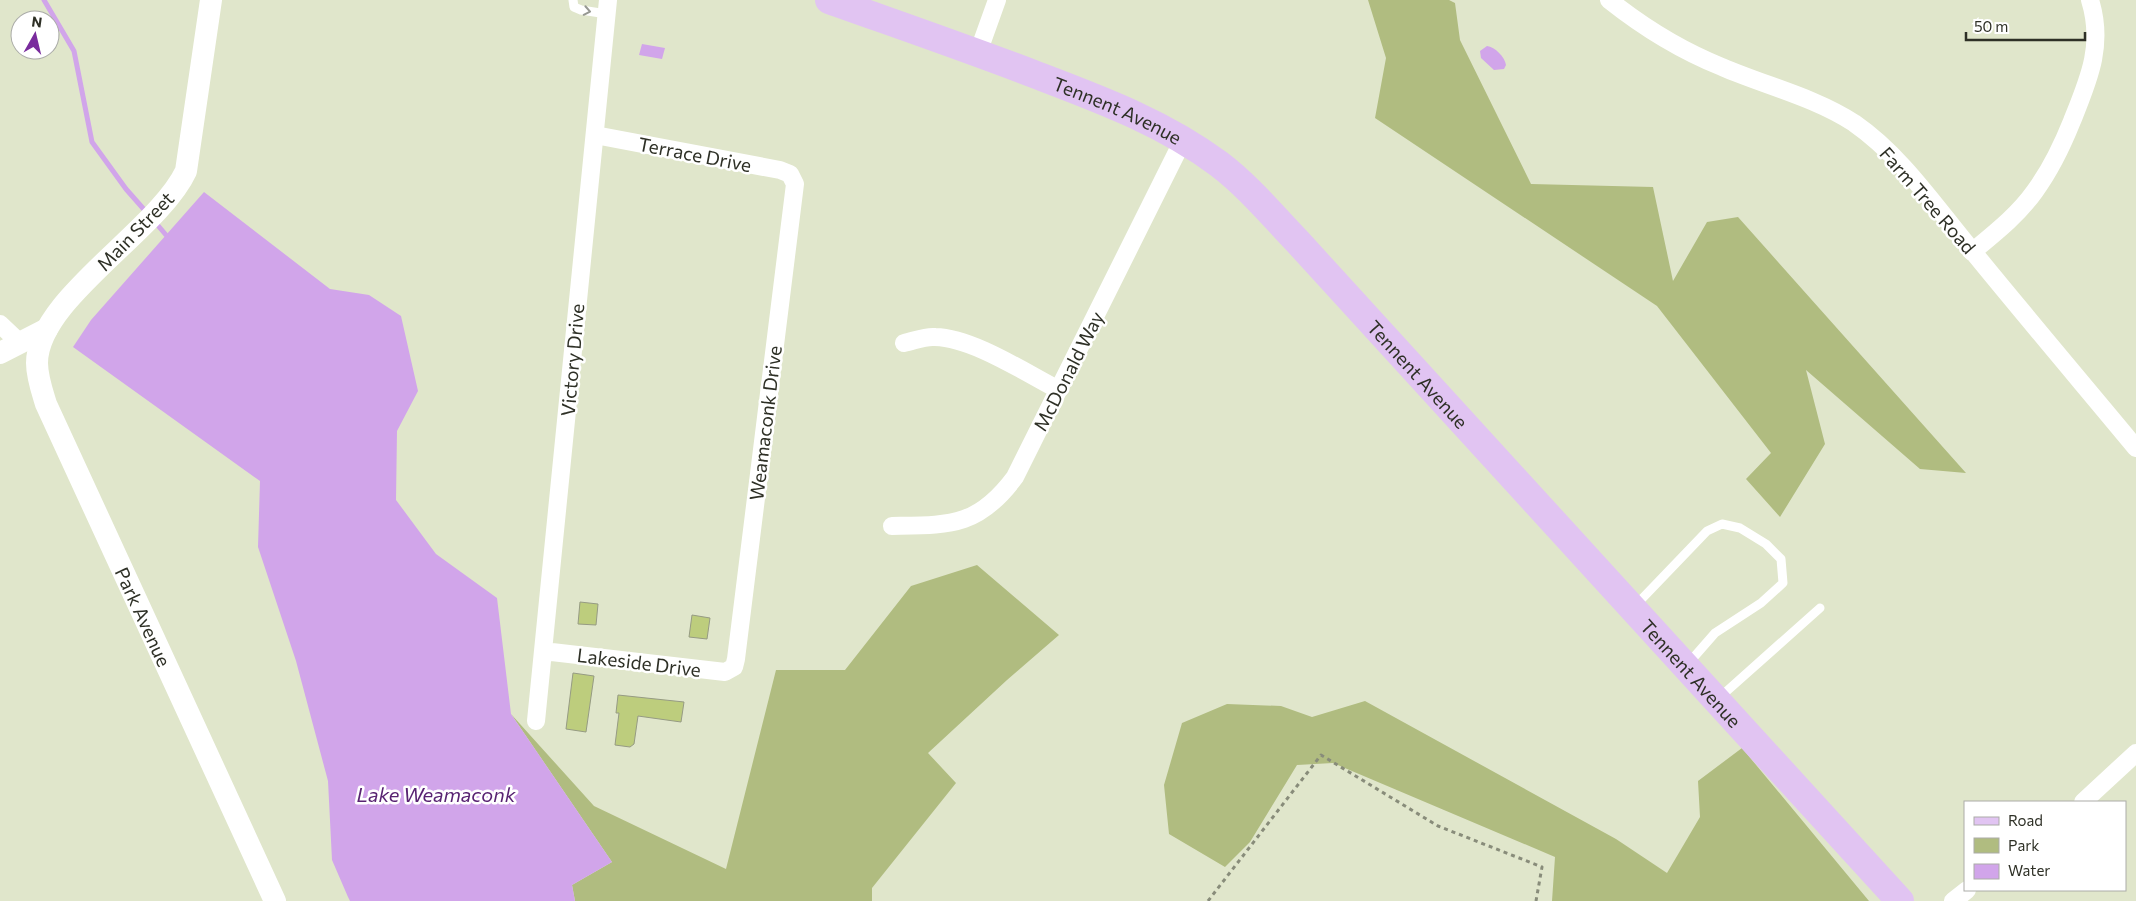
<svg xmlns="http://www.w3.org/2000/svg" width="2136" height="901" font-family="Commissioner,sans-serif">
	<style>
		.green { fill: #b0bc80 }
		.water { fill: #d1a5ea }
		.lines { fill: none; stroke-linecap: round; stroke-linejoin: round }
		.stream { stroke: #d1a5ea; stroke-width: 5 }
		.building { fill: #bdcd7d; stroke: #969b83 }
		.path { stroke: #888c7a; stroke-width: 3; stroke-dasharray: 4 4; stroke-linecap: butt }
		.service { stroke: #fff; stroke-width: 9 }
		.minor { stroke: #fff; stroke-width: 18 }
		.tertiary { stroke: #fff; stroke-width: 22 }
		.primary { stroke: #e1c4f2; stroke-width: 28 }
		.oneway { stroke: #969892 }
		.labels { text-anchor: middle; dominant-baseline: central; stroke-width: 5; stroke-linejoin: round; paint-order: stroke }
		.street-label { font-size: 19px; fill: #2e3026; stroke: #fff }
		.water-label { font-size: 20px; font-style: italic; fill: #582372; stroke: #fff }
	</style>
	<rect width="100%" height="100%" fill="#e0e6cb"/>
	<path class="green" d="M1368,0h81l6,3 5,37 71,144 122,3 20,94 34,-59 31,-5 228,256 -46,-4 -114,-99 19,74 -45,73 -34,-38 25,-26 -114,-147 -282,-188 11,-60z
		M977,565l82,70 -52,45 -79,73 28,30 -84,105v13h-297l-3,-16 40,-23 -101,-148 83,92 132,63 50,-199h69l66,-84z
		M1365,701l251,138 51,34 33,-56 -2,-36 44,-33 127,153h-317l3,-44 -222,-94 -36,2 -47,77 -25,25 -56,-33 -5,-49 18,-62 45,-19 54,2 31,11z"/>
	<path class="water" d="M642,44l23,4 -3,11 -23,-4z
		M1487,46c8,1 18,11 19,19l-2,4 -10,1 -13,-12 -1,-7z
		M204,192l126,97 39,6 32,21 17,75 -21,40 -1,69 40,54 61,44 14,116 101,148 -40,23 3,16h-225l-2,-4 -16,-37 -4,-79 -32,-120 -38,-114 2,-66 -187,-134 18,-27z"/>
	<g class="lines">
		<path class="stream" d="M44,0l30,51 18,91 34,47 22,25
			M155,222l11,13"/>
	</g>
	<path class="building" d="M580,602l18,2 -2,21 -18,-1z
		M692,615l18,3 -3,21 -18,-2z
		M573,673l21,3 -8,56 -20,-3z
		M618,695l66,7 -3,20 -43,-6 -4,28 -4,3 -15,-2 4,-32h-3z"/>
	<g class="lines">
		<path class="path" d="M1208,901l113,-146 117,71 104,41 -6,34"/>
		<path class="service" d="M573,0l1,7 7,3 26,4
			M1635,606l72,-75 15,-7 18,4 26,16 15,15 2,24 -22,20 -46,30 -28,32
			M1719,698l101,-90"/>
		<path class="minor" d="M1609,0c34,27 73,51 113,67 44,19 92,30 132,56 49,34 82,85 120,130 53,65 108,130 162,195
			M978,53l19,-53
			M1972,252c23,-19 46,-37 63,-61 16,-22 27,-45 37,-70 17,-42 32,-76 18,-121
			M0,324l19,18
			M904,343c10,-2 21,-7 31,-6 38,1 89,35 124,53
			M892,526c58,-1 86,1 123,-49l168,-337
			M543,651l182,21 9,-5 2,-8 59,-475 -5,-10 -10,-4 -185,-35
			M536,721l72,-721
			M2083,802l53,-49
			M1953,901l14,-11"/>
		<g class="tertiary">
			<path id="s1" d="M211,0l-25,171c-28,60 -149,128 -149,192 0,14 5,28 9,41l229,497"/>
			<path d="M0,353l47,-24"/>
		</g>
		<path class="primary" id="s2" d="M829,0c70,25 140,49 210,76 63,24 125,47 180,88 29,22 53,51 78,77l603,660"/>
	</g>
	<defs><path id="oneway-chevron" d="M-2-3.5L2.5 0L-2 3.5" fill="none" stroke-width="1.6" stroke-linecap="round" stroke-linejoin="round" transform="scale(1.25)"/></defs>
	<use class="oneway" href="#oneway-chevron" transform="translate(587 11) rotate(11)"/>
	<g class="labels">
		<g class="street-label">
			<text stroke="none"><textPath href="#s2" startOffset="309">Tennent Avenue</textPath></text>
			<text transform="translate(695 154) rotate(11)">Terrace Drive</text>
			<text transform="translate(1928 200) rotate(49)">Farm Tree Road</text>
			<text transform="translate(135 231) rotate(-46)">Main Street</text>
			<text transform="translate(572 360) rotate(-85)">Victory Drive</text>
			<text transform="translate(1068 371) rotate(-63)">McDonald Way</text>
			<text stroke="none"><textPath href="#s2" startOffset="714">Tennent Avenue</textPath></text>
			<text transform="translate(765 423) rotate(-83)">Weamaconk Drive</text>
			<text stroke="none"><textPath href="#s1" startOffset="696">Park Avenue</textPath></text>
			<text transform="translate(639 662) rotate(7)">Lakeside Drive</text>
			<text stroke="none"><textPath href="#s2" startOffset="1119">Tennent Avenue</textPath></text>
		</g>
		<g class="water-label">
			<text x="436" y="794">Lake Weamaconk</text>
		</g>
	</g>
	<rect x="1964" y="801" width="162" height="90" fill="#ffffff" stroke="#abaca8"/>
	<rect x="1974" y="817" width="25" height="8" fill="#e1c4f2" stroke="#abaca8"/>
	<text x="2008" y="826" font-size="15" fill="#2e3026">Road</text>
	<rect x="1974" y="838" width="25" height="15" fill="#b0bc80" stroke="#abaca8"/>
	<text x="2008" y="851" font-size="15" fill="#2e3026">Park</text>
	<rect x="1974" y="864" width="25" height="15" fill="#d1a5ea" stroke="#abaca8"/>
	<text x="2008" y="876" font-size="15" fill="#2e3026">Water</text>
	<g transform="translate(35 35) rotate(8)"><circle r="24" fill="#ffffff" stroke="#abaca8"/>
	<path d="M0-4L9 19L0 12L-9 19Z" fill="#792b9d"/>
	<text y="-8" font-size="14" font-weight="bold" text-anchor="middle" fill="#2e3026">N</text>
	</g>
	<path d="M1966 32v8h119v-8" fill="none" stroke="#2e3026" stroke-width="2.5"/>
	<text x="1974" y="32" font-size="15" fill="#2e3026" stroke="#ffffff" stroke-width="4" paint-order="stroke">50 m</text>
</svg>
